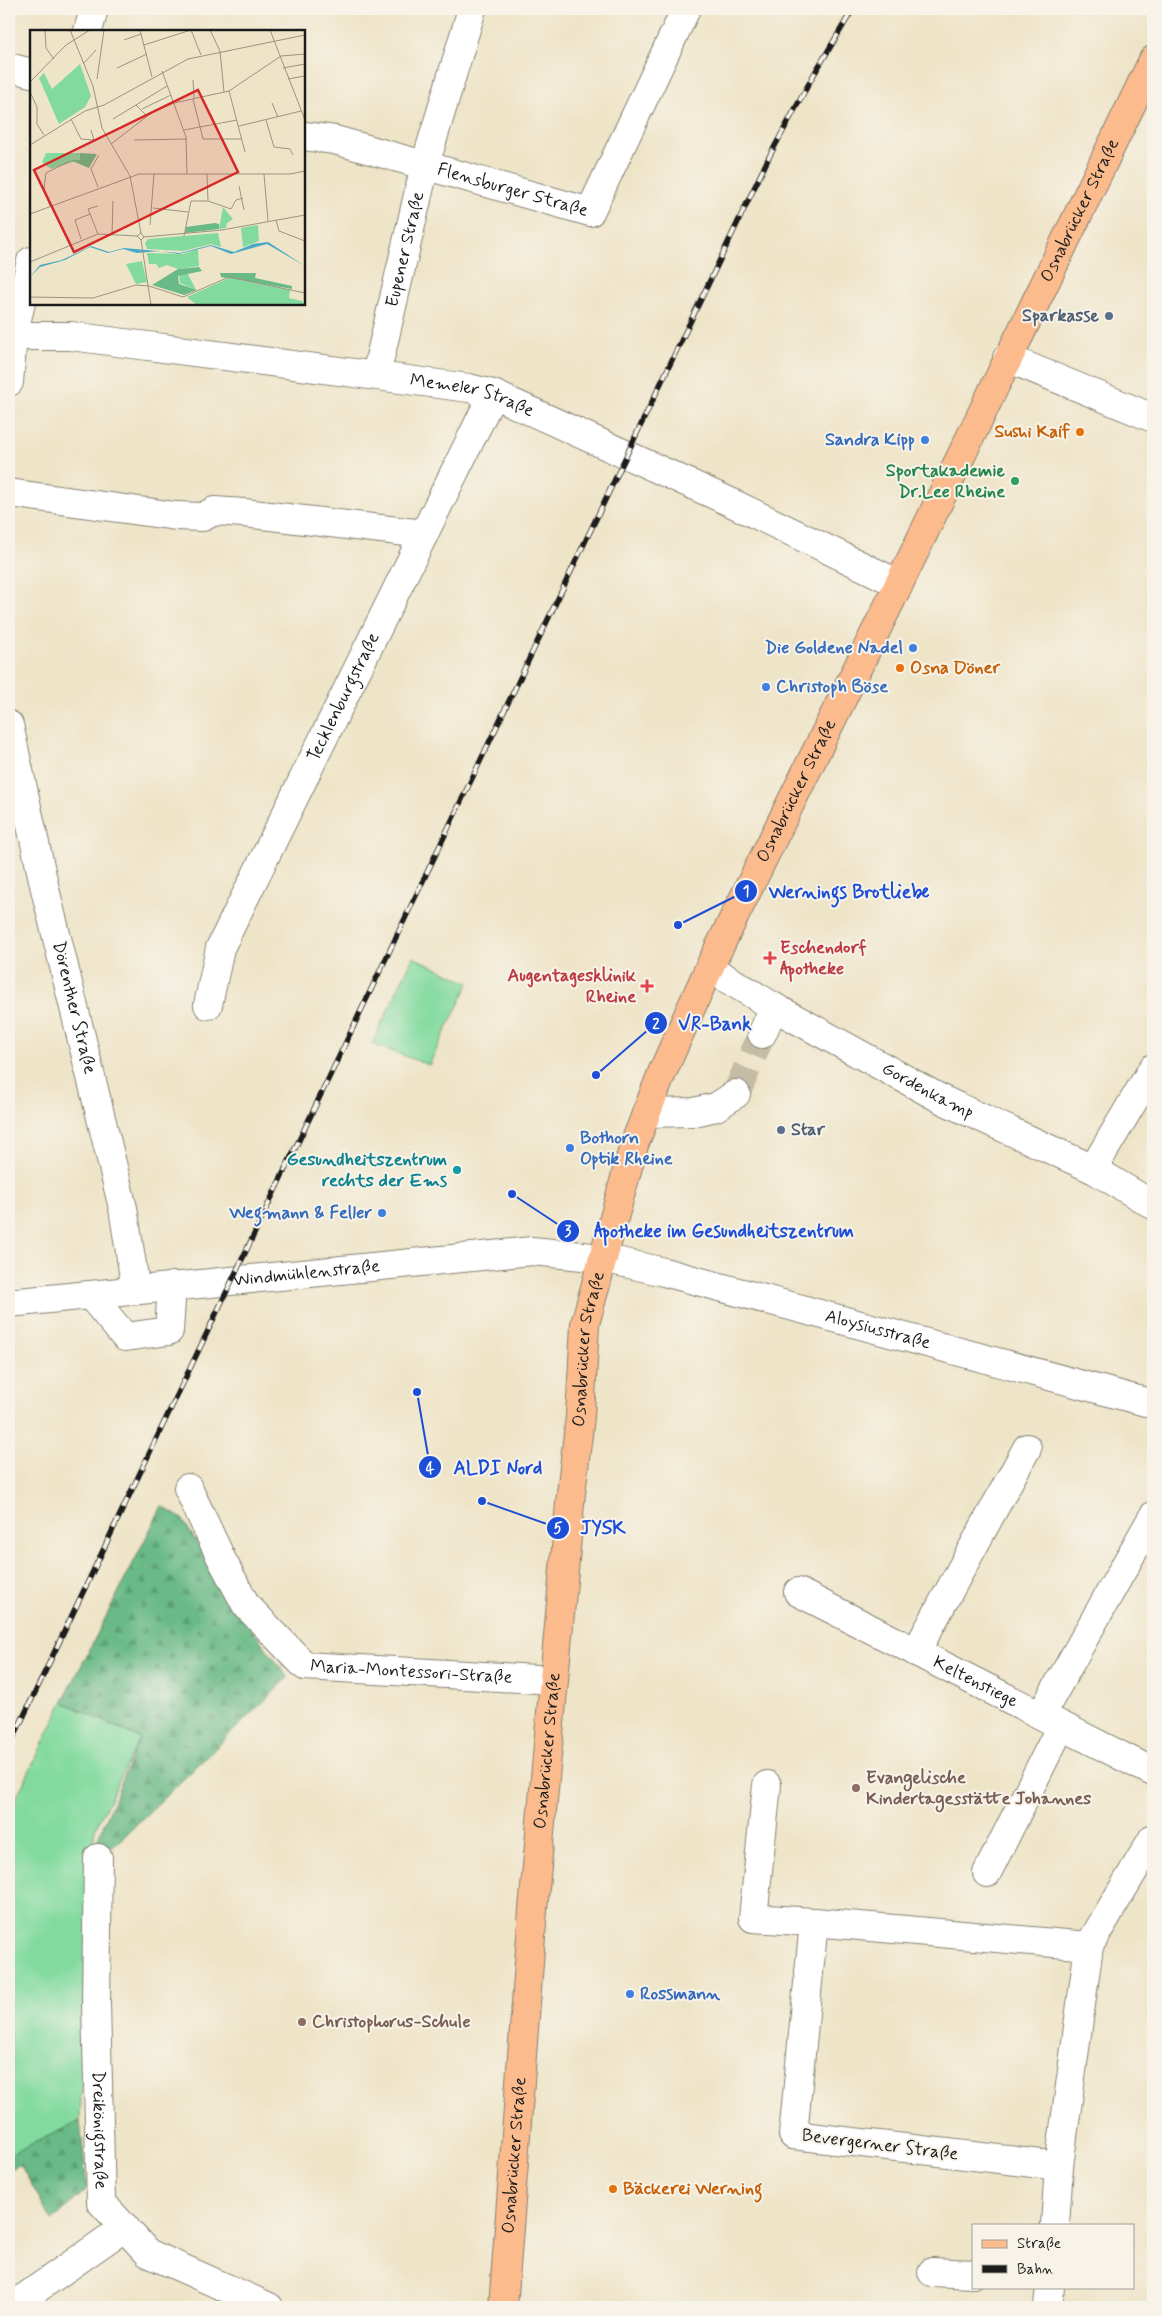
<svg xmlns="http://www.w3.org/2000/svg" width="1162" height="2316" font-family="Mynerve,sans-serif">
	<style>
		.grass { fill: #82da9f; stroke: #4f7b5e }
		.forest { fill: url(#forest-firs); stroke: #426b51 }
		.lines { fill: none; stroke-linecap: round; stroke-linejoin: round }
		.minor-tunnel { stroke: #c4bca5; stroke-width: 28; stroke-dasharray: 28 14; stroke-linecap: butt }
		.minor-casing { stroke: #858072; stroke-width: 30 }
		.major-casing { stroke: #858072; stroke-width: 30 }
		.minor { stroke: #fff; stroke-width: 28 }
		.major { stroke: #fbbb8d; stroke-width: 28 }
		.rail-casing { stroke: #1c1c1c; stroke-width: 5.5 }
		.rail { stroke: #f7f3e8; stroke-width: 4; stroke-dasharray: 11; stroke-linecap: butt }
		.service-dot { fill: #5c6f8a; stroke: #f7f3e8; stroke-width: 2 }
		.food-dot { fill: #e8710a; stroke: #f7f3e8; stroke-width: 2 }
		.shop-dot { fill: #3f7fe0; stroke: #f7f3e8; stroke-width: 2 }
		.leisure-dot { fill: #2e9e5b; stroke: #f7f3e8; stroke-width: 2 }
		.health-dot { fill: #e0444e; stroke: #f7f3e8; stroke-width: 2 }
		.culture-dot { fill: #0f9aa8; stroke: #f7f3e8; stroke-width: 2 }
		.education-dot { fill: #8d6e63; stroke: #f7f3e8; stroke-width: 2 }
		.labels { text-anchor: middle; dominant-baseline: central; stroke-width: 4; stroke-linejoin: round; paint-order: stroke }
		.street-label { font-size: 18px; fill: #1c1c1c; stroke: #f7f3e8 }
		.service-label { font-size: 18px; font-weight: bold; fill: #4e5e75; stroke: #f7f3e8; text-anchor: end }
		.food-label { font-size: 18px; font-weight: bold; fill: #c56008; stroke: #f7f3e8; text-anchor: start }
		.shop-label { font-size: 18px; font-weight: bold; fill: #366cbe; stroke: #f7f3e8; text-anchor: end }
		.leisure-label { font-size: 18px; font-weight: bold; fill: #27864d; stroke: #f7f3e8; text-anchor: end }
		.health-label { font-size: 18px; font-weight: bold; fill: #be3a42; stroke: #f7f3e8; text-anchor: start }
		.culture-label { font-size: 18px; font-weight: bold; fill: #0d838f; stroke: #f7f3e8; text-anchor: end }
		.education-label { font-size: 18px; font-weight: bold; fill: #785e54; stroke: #f7f3e8; text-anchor: start }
		.inset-road { fill: none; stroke: #9a9483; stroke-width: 1 }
		.view { fill: #d62828; fill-opacity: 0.15; stroke: #d62828; stroke-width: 2.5 }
		.inset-edge { fill: none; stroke: #1c1c1c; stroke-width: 2.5 }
		.leader { fill: none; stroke: #1d4ed8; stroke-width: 2 }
		.callout-dot { fill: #1d4ed8; stroke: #f7f3e8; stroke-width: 2 }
		.mark-label { font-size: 15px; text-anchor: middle; font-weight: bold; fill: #fff }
		.callout-label { font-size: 19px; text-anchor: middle; font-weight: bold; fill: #1d4ed8; stroke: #f7f3e8; stroke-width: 4; stroke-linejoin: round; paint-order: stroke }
	</style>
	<defs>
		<pattern id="forest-firs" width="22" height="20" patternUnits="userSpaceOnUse" patternTransform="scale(1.25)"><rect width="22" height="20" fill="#69ba86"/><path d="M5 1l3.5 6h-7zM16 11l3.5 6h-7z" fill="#5a9f73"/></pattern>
	</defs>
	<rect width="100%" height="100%" fill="#f7f3e8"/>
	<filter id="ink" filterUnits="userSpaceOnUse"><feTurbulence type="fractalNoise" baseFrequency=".02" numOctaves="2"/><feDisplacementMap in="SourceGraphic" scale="10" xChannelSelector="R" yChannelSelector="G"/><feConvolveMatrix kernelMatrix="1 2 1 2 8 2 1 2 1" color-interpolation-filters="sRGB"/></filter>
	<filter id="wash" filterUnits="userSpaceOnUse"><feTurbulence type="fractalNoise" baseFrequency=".0096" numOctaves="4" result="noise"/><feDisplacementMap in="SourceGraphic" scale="20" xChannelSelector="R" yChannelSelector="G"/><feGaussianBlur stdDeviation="1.12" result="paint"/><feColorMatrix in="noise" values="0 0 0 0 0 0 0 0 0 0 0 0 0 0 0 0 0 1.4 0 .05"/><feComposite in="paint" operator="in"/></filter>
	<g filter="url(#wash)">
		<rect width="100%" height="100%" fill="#eee4c7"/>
		<path class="grass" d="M413,957l56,26 -40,82 -57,-21z
			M63,1702l77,36 -45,91 -3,23 -12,269 -71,34v-342z"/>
		<path class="forest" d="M162,1506l20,13 62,99 44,60 -175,169 -21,5 48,-114 -77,-36z
			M80,2121l7,68 -35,32 -32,-57 -11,6v-15z"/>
	</g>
	<g filter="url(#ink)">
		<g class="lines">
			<path class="minor-tunnel" d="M736,1094l26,-60"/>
			<g class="minor-casing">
				<g id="minor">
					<path d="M88,31l6,-22"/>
					<path d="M9,67l22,6"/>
					<path id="s1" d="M304,136l31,4 255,72 96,-203"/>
					<path id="s2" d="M9,336h62l398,52 24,6 237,108 169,82"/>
					<path d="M1007,358l146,60"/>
					<path id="s3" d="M376,375l49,-210 47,-156"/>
					<path d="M9,382l4,-46 18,-75"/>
					<path d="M9,493l167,23 27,1 11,-6 30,2 180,21"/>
					<path id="s4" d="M9,725l36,164 78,319 13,82"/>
					<path id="s5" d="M709,968l65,39 169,93 150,69 60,36"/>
					<path id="s6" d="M208,1005l12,-57 273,-554"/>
					<path d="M762,1034l12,-27"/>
					<path d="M646,1113l48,-1 22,-5 20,-13"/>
					<path d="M1093,1169l60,-101"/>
					<path d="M91,1296l34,41 44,-6 3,-45"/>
					<path id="s7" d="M9,1303l523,-52 71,7 61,14 489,132"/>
					<path id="s8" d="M188,1488l34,72 24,45 59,61 249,14"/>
					<path id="s9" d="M798,1592l355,180"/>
					<path d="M916,1652l111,-204"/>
					<path d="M1041,1715l112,-199"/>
					<path d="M767,1785l-14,133 61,4"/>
					<path id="s10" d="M98,1858l-2,145 5,199 47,51 121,54"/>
					<path d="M987,1873l74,-147"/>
					<path d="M1059,2166l-266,-31 21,-213 275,24"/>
					<path d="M1055,2225l4,-59 30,-220 64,-108"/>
					<path d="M932,2272l41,2"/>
					<path d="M11,2307l114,-80"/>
					<path d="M1048,2307l2,-20"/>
				</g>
			</g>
			<g class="major-casing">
				<g id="major">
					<path id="s11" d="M503,2307l30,-397 38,-417 9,-76 5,-93 49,-179 28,-72 47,-105 190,-384 254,-524"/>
				</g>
			</g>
			<use href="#minor" class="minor"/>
			<use href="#major" class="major"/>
			<g class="rail-casing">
				<path id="rail" d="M9,1747l760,-1590 44,-81 40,-67"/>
			</g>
			<use href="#rail" class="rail"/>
		</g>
	</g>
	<g class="service-dot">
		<circle cx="1109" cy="316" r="5"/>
		<circle cx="781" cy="1130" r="5"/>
	</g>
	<g class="food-dot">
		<circle cx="1080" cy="432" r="5"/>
		<circle cx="900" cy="668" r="5"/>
		<circle cx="613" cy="2189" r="5"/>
	</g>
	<g class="shop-dot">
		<circle cx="925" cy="440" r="5"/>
		<circle cx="913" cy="648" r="5"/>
		<circle cx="766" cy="687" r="5"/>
		<circle cx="570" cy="1148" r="5"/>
		<circle cx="382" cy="1213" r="5"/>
		<circle cx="630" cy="1994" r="5"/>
	</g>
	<circle class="leisure-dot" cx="1015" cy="481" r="5"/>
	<g class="health-dot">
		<path d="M767.5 950.5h5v5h5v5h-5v5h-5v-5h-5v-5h5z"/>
		<path d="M644.5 978.5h5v5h5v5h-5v5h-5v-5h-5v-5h5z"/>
	</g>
	<circle class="culture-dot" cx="457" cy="1170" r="5"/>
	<g class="education-dot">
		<circle cx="856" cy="1788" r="5"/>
		<circle cx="302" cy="2022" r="5"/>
	</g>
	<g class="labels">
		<g class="street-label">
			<text stroke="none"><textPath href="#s1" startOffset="216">Flensburger Straße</textPath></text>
			<text stroke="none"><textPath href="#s11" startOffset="2208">Osnabrücker Straße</textPath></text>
			<text stroke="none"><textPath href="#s3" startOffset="129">Eupener Straße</textPath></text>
			<text stroke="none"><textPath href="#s2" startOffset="468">Memeler Straße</textPath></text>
			<text stroke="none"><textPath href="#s6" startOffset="338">Tecklenburgstraße</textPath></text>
			<text stroke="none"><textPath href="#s11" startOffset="1562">Osnabrücker Straße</textPath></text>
			<text stroke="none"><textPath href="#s4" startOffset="290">Dörenther Straße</textPath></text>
			<text stroke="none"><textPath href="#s5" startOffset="251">Gordenkamp</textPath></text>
			<text stroke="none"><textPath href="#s7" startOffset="299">Windmühlenstraße</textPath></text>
			<text stroke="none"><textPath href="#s7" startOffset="881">Aloysiusstraße</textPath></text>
			<text stroke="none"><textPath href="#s11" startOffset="962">Osnabrücker Straße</textPath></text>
			<text stroke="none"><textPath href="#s8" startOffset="322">Maria-Montessori-Straße</textPath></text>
			<text stroke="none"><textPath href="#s9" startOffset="199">Keltenstiege</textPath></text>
			<text stroke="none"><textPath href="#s11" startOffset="558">Osnabrücker Straße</textPath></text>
			<text stroke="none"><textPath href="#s10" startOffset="272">Dreikönigstraße</textPath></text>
			<text transform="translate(880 2145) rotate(7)">Bevergerner Straße</text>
			<text stroke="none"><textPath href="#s11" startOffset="152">Osnabrücker Straße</textPath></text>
		</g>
		<g class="service-label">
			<text x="1099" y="316">Sparkasse</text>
			<text x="791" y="1130" text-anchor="start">Star</text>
		</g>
		<g class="food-label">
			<text x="1070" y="432" text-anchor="end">Sushi Kaif</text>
			<text x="910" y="668">Osna Döner</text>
			<text x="623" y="2189">Bäckerei Werning</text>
		</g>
		<g class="shop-label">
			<text x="915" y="440">Sandra Kipp</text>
			<text x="903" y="648">Die Goldene Nadel</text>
			<text x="776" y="687" text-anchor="start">Christoph Böse</text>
			<text x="580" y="1138" text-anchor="start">Bothorn<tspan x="580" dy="21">Optik Rheine</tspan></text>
			<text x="372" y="1213">Wegmann &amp; Feller</text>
			<text x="640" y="1994" text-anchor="start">Rossmann</text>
		</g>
		<g class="leisure-label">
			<text x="1005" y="471">Sportakademie<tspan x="1005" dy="21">Dr.Lee Rheine</tspan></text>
		</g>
		<g class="health-label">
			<text x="780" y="948">Eschendorf<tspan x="780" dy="21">Apotheke</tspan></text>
			<text x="636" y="976" text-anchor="end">Augentagesklinik<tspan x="636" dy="21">Rheine</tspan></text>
		</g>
		<g class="culture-label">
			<text x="447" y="1160">Gesundheitszentrum<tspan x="447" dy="21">rechts der Ems</tspan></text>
		</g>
		<g class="education-label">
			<text x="866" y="1778">Evangelische<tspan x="866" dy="21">Kindertagesstätte Johannes</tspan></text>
			<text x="312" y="2022">Christophorus-Schule</text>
		</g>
	</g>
	<g transform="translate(30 30)">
		<rect width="275" height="275" fill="#eee4c7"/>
		<path d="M16,123h34v7l-29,9 -9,-7zM228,195l1,16 -16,6 -2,-19zM188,203l3,14 -10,-3 -28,7 -36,-2 -2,-6 3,-4zM168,219l1,17 -21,3 -11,-4 -8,3 -3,-4h-7l-2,-11 36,1zM112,231l5,21 -11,2 -10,-20zM157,242l9,18 -16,-7 -1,-7z" fill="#82da9f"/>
		<path d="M50,123l17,1 -8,14 -19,-8h10zM185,193l4,1v5l-34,4 1,-6zM169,237l3,4 -24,5 1,8 18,6 -13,5 -32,-10 26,-16zM190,243h36l-1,5 37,8v3l-71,-12z" fill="#69ba86"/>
		<path d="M199,248l61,12 -1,8 13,3 3,4h-108l-10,-8z" fill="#82da9f"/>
		<path d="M193,177l10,12 -6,4 -1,5 -7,1z" fill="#82da9f"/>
		<path d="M50,34l11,32 -6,11 -26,17 -20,-46 5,-5 8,16z" fill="#82da9f"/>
		<path d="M238,212l37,24 -38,-22 -36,10 -20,-8 -32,8 -20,-3 -22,2 -14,-4 -15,4 -18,-6 -25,13 -25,7 -10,10 10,-12 22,-5 29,-14 18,6 15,-4 56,5 31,-8 23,7 19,-8z" fill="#46a9c6"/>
		<path class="inset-road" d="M15,0l1,18 8,11M40,0l23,56 9,42 28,48 11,57 3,4 -3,3 -4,-4 4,-3M110,0l12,47M161,0l10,25M180,0l10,21 4,41M240,0l35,90M94,10l17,-6M114,15l47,-15M53,34l13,-14M87,38l30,-14M253,38l22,-4M132,41l24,66 1,37M67,49l7,-49M258,49l17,-3M163,50l1,18M0,52l36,-37 24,-15M199,61l16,61M0,62l7,15v17l7,11M163,69l10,40h39M242,73l6,14M106,75l31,-19M112,79l29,-14M41,89l10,20 13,1 -3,-10M83,89l23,-14 11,11M236,90l8,27 16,2 3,6M209,96l62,-15M154,100l53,-10M104,110l53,-1M81,114l43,-33 20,-8 55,-12 52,-35 24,-2M0,115l55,-34 19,-6 84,-46 117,-24M177,144l1,27M234,144l4,47M209,156l5,24M68,157l-7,-18 8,-14M20,176l-6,-17 2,-16 24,-12M123,178l35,4M0,184l109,-40h151l15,-3M60,184l-2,-5 10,-3M246,190l3,11 26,10M120,195l4,-51M82,205l1,-34M154,206l7,-35h17l23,8 5,-9 7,-2M114,207l78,-7 83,-15M51,209l-6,-19 15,-6 8,20M111,210l10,65M0,232l68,-28 39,2M0,267l63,1 43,-13 13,1 34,11 46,-20 76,16"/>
		<path class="view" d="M168,60l40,82 -164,80 -40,-82z"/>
		<rect width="275" height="275" class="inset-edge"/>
	</g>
	<path class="leader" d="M678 925L746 891M596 1075L656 1023M512 1194L568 1231M417 1392L430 1467M482 1501L558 1528"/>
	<g class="callout-dot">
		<circle cx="678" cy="925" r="5"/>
		<circle cx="596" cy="1075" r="5"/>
		<circle cx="512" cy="1194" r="5"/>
		<circle cx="417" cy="1392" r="5"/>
		<circle cx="482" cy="1501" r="5"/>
		<circle cx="746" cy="891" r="12"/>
		<circle cx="656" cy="1023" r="12"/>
		<circle cx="568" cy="1231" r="12"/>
		<circle cx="430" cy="1467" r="12"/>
		<circle cx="558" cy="1528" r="12"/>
	</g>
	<g class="mark-label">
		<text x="746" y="896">1</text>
		<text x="656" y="1029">2</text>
		<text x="568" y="1236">3</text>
		<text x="430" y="1473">4</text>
		<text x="558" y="1533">5</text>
	</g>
	<g class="callout-label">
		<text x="849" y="898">Wernings Brotliebe</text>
		<text x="715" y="1030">VR-Bank</text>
		<text x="724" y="1237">Apotheke im Gesundheitszentrum</text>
		<text x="498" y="1474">ALDI Nord</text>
		<text x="603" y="1534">JYSK</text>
	</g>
	<rect width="1162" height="2316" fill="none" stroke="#f7f3e8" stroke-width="30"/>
	<rect x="972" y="2224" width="162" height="65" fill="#f7f3e8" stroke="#9f9d96"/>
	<rect x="982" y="2240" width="25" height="8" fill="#fbbb8d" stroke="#9f9d96"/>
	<text x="1017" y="2248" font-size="15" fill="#1c1c1c">Straße</text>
	<rect x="982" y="2265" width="25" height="8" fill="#1c1c1c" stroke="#9f9d96"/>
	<text x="1017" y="2274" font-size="15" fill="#1c1c1c">Bahn</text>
</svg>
